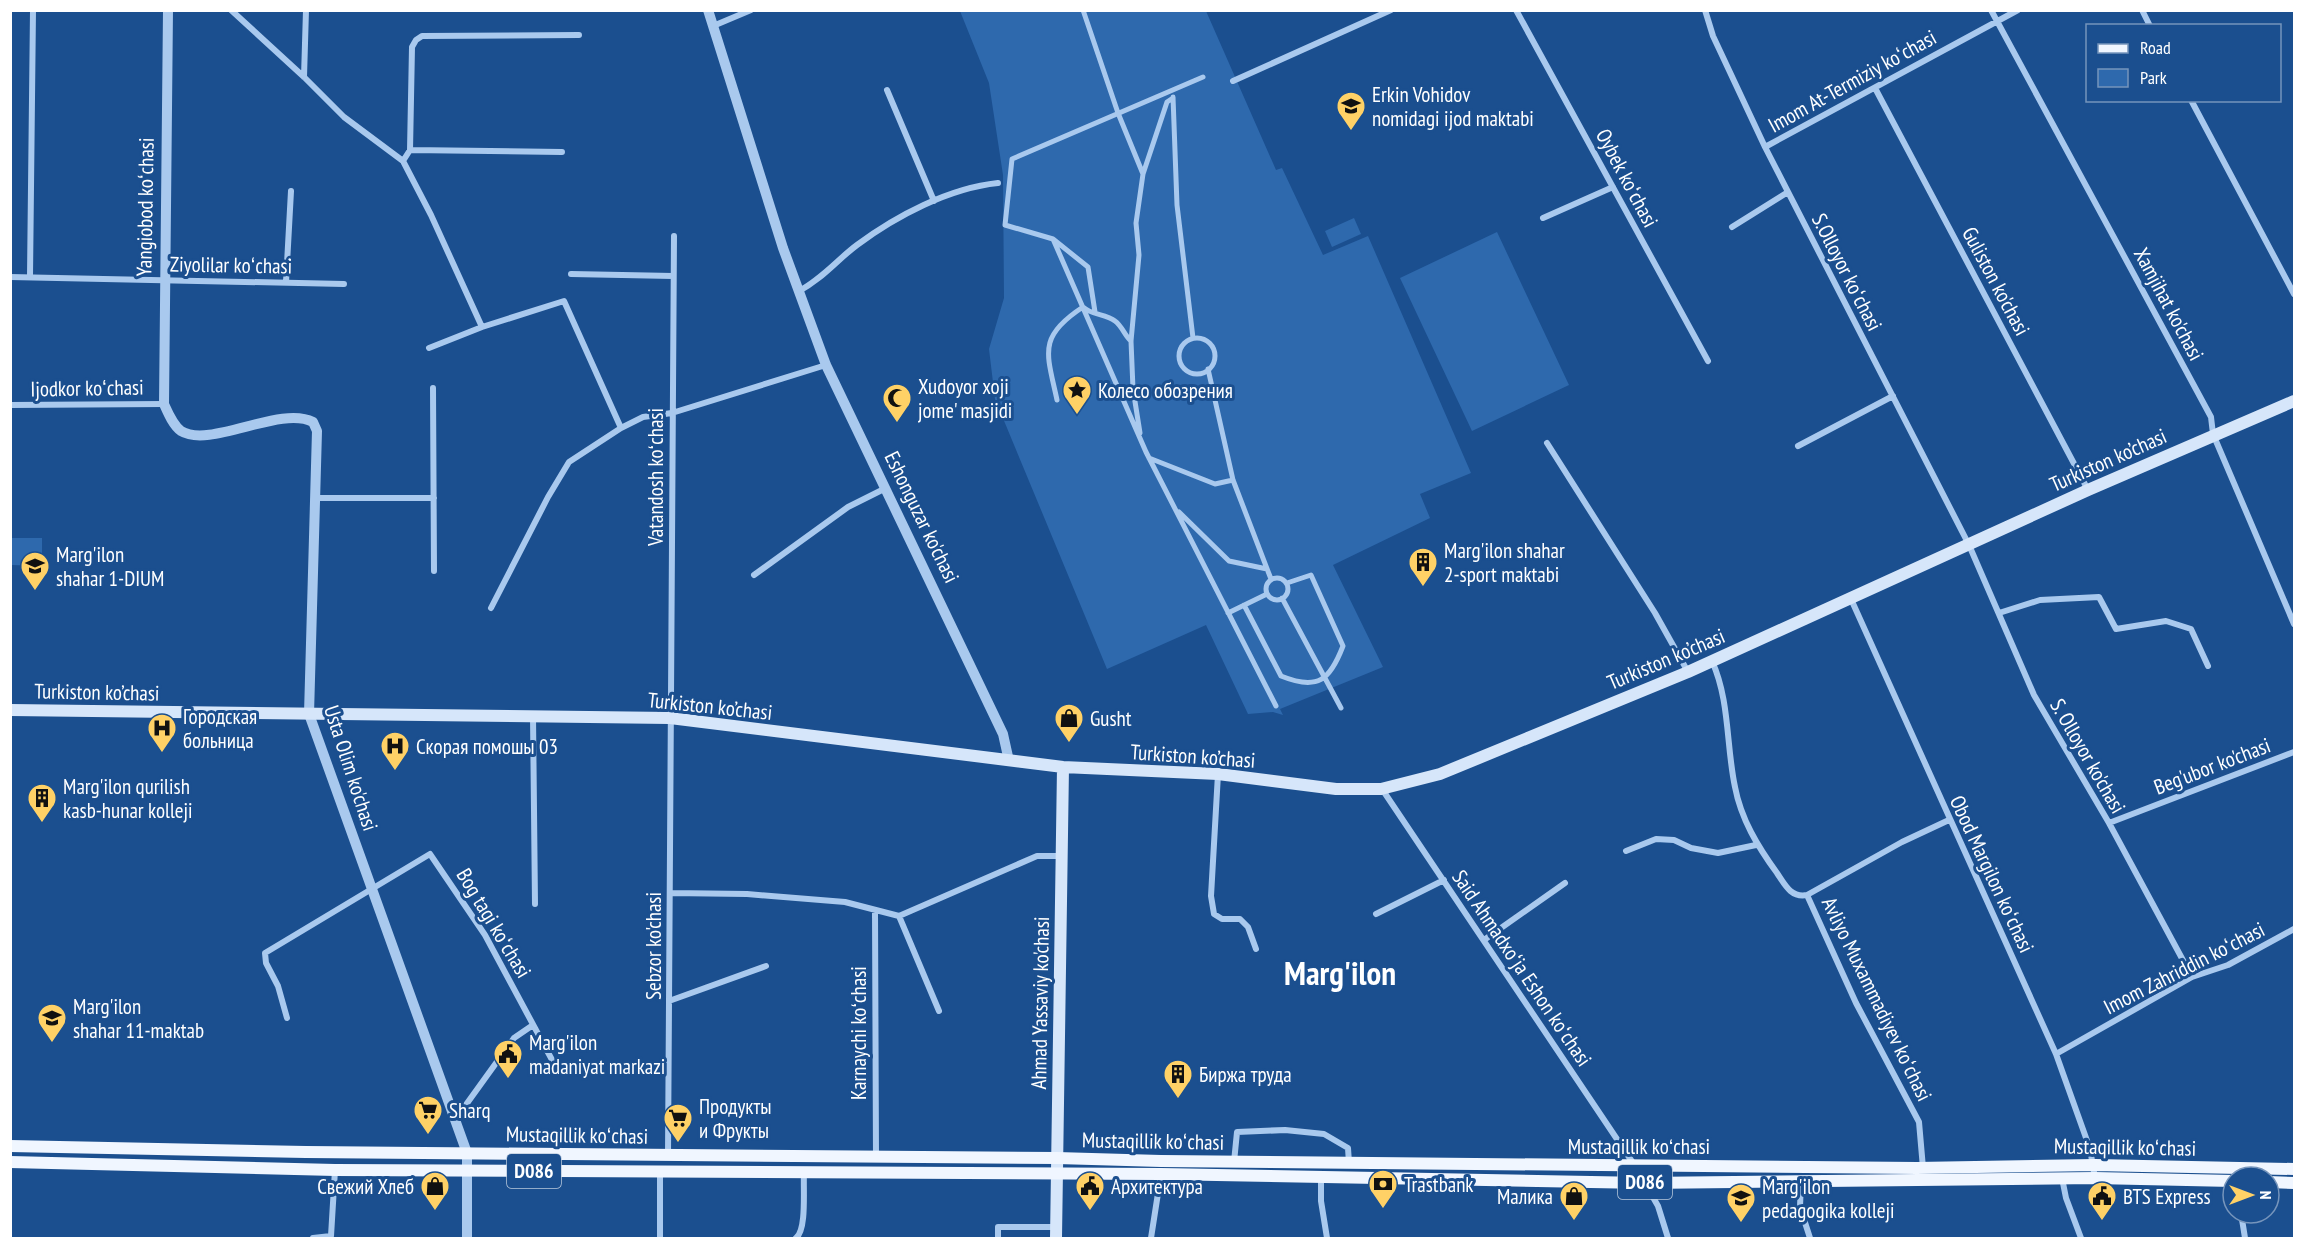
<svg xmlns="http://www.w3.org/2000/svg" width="2305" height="1249" font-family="'PT Sans Narrow',sans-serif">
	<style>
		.green { fill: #2e69ad }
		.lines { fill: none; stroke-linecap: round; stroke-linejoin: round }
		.pedestrian { stroke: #a9c9ee; stroke-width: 5 }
		.minor { stroke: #a9c9ee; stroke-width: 6 }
		.tertiary { stroke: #a9c9ee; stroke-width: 10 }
		.secondary { stroke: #d6e6fa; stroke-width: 12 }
		.primary { stroke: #f0f6ff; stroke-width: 12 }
		.labels { text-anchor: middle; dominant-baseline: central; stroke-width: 6; stroke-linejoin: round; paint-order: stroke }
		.shield { fill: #1b4f8f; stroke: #bbcadd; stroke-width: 1.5 }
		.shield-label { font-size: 20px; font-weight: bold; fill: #fff }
		.street-label { font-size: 21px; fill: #fff; stroke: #1b4f8f }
		.poi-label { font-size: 21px; fill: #fff; stroke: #1b4f8f; text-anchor: start }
		.town-label { font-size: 33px; font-weight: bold; fill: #fff; stroke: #1b4f8f }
	</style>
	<rect width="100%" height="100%" fill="#1b4f8f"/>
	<path class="green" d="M960,11h246l70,159 6,-2 41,87 45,-19 103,237 -51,21 10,24 -97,47 50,102 -103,42 3,6 -10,-3 -25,2 -42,-89 -99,44 -112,-270 -6,-50 15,-51 -1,-123 -14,-92z
		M1354,218l7,16 -29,13 -7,-16z
		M1497,232l72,153 -97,46 -72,-153z
		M11,538h31v28l-31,-1z"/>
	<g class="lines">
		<path class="pedestrian" d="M1083,10l35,103 25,61
			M1173,97l4,108 16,133
			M1053,239l93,213 130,254
			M1095,312l-7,-45 -35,-28 -48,-14 7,-66 191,-82
			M1179 356a18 18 0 1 1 36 0a18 18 0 1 1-36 0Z
			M1208,369l25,111 38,99
			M1057,400c-10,-47 -20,-63 26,-93 8,8 23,7 32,14 7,5 10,15 16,20
			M1140,433l-7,-44 -2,-48 8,-86 -3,-32 7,-49 24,-72 6,-4
			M1149,458l66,26 18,-4
			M1179,512l50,49 38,8
			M1266 589a11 11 0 1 1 22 0a11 11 0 1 1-22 0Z
			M1282,598l59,110
			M1244,605l37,71c37,15 49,4 62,-30l-32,-71 -24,8
			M1228,613l39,-19"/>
		<path class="minor" d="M231,10l73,67 40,40 59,44 28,54 51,112 82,-26 57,127
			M1516,10l192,351
			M1705,10l8,26 52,111 204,398 65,150 75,128 83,154
			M1991,10l220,407 2,17 81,190
			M2142,10l8,16
			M713,26l38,-16
			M304,77l2,-67
			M1233,81l158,-71
			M1875,88l213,402
			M887,90l47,111
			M2191,100l103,194
			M1765,147l253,-137
			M410,150l152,2
			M403,161l7,-11 2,-103 4,-7 6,-4 157,-1
			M1543,218l70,-31
			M1732,227l56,-35
			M571,274l102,2
			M30,276l3,-266
			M10,277l334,7
			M286,282l5,-91
			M799,291c23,-12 38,-31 58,-46 39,-29 92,-57 141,-62
			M429,348l53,-21
			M433,388l1,183
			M10,405l154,-1
			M1547,443l108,170 33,59
			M1798,446l95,-50
			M316,498h118
			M754,575l94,-68 38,-19
			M1851,599l205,455 34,95 5,29
			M491,608l57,-111 21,-35 52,-34 22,-11 29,-4 154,-48
			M1999,613l41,-13 59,-3 17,32 50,-8 25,8 17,37
			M1712,661c18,40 14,84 23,126 6,32 23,60 42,86 8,12 14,25 30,22l49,108 63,119 4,46
			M533,716l2,188
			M1218,774l-7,122 3,18 8,5h18l8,8 8,22
			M1382,789l253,377 23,40 10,32
			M2109,823l185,-71
			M1626,851l30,-12 18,1 17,8 27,5 38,-8
			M670,893l77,1 98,8 54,14 138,-60h25
			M1807,895l95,-53 47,-22
			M875,910l1,247
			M1376,914l68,-34
			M899,916l40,95
			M1484,940l81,-57
			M669,1001l97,-35
			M287,1018l-9,-32 -12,-23 -1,-10 165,-99 55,81 73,136
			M2056,1054l136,-77 36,-12 66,-36
			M455,1120l59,-82 19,-13
			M668,1156l6,-920
			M1234,1162l3,-30 48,-2 39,4 24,14 1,15
			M660,1172v66
			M1321,1177v24l6,37
			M2062,1178l4,20 15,40
			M1801,1181l-1,26 10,31
			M2241,1213l4,25
			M313,1238l18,-2 4,-66
			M796,1238c11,-8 7,-50 8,-65
			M998,1238v-11h58
			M1151,1238l10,-64"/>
		<path class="tertiary" d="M168,10l-4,394c4,9 9,21 17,27 29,18 99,-26 132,-9l4,9 -8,283 158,439v85
			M708,10l75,238 43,117 177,369 6,27"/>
		<path class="secondary" d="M10,710l660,8 393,49 155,7 118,15h45l59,-15 248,-102 400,-182 206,-89
			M1056,1238l7,-471"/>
		<path class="primary" d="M10,1146l296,6 751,6 104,3 756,7 178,-3 199,4
			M10,1162l325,8 826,4 483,9 451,-5 138,3
			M2269,1182l25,1"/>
	</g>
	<defs>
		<g id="school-pin" transform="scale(1.5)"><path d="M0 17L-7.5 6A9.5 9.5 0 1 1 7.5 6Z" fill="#ffd166" stroke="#1b4f8f"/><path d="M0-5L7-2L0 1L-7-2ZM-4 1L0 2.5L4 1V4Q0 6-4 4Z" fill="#111"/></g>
		<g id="sight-pin" transform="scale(1.5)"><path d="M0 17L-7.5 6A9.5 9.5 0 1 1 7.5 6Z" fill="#ffd166" stroke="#1b4f8f"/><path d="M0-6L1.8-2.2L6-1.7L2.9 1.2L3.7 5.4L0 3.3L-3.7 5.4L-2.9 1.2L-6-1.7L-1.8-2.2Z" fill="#111"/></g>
		<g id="mosque-pin" transform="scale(1.5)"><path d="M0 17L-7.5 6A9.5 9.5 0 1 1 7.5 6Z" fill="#ffd166" stroke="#1b4f8f"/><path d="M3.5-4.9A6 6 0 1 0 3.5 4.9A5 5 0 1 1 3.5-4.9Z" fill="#111"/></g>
		<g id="building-pin" transform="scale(1.5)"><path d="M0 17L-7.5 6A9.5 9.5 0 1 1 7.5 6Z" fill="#ffd166" stroke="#1b4f8f"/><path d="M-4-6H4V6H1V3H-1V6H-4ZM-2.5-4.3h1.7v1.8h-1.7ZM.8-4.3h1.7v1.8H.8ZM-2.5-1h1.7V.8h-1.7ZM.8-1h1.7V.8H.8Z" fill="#111"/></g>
		<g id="shop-pin" transform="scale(1.5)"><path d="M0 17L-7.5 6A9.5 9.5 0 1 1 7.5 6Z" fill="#ffd166" stroke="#1b4f8f"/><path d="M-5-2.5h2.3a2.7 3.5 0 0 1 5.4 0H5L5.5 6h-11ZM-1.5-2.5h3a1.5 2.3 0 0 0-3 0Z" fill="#111"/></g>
		<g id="hospital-pin" transform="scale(1.5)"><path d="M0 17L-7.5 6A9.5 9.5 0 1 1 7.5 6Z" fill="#ffd166" stroke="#1b4f8f"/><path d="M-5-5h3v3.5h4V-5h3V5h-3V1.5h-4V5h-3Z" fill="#111"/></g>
		<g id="civic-pin" transform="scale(1.5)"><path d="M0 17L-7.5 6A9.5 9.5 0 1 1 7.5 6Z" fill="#ffd166" stroke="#1b4f8f"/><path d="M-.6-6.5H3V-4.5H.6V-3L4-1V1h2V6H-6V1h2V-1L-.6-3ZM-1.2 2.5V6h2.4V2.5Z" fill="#111"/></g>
		<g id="supermarket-pin" transform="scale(1.5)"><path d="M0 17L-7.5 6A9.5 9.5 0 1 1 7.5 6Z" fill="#ffd166" stroke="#1b4f8f"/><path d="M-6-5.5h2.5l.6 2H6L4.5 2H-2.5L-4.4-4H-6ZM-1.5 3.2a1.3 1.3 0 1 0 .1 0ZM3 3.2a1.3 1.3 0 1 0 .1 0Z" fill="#111"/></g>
		<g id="bank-pin" transform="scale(1.5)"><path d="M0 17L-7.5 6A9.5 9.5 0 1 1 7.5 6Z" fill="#ffd166" stroke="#1b4f8f"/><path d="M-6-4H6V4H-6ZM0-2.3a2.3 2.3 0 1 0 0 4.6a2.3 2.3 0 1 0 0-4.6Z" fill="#111"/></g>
		<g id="university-pin" transform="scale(1.5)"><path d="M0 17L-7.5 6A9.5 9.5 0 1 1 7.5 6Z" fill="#ffd166" stroke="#1b4f8f"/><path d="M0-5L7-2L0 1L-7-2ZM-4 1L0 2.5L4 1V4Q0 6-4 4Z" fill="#111"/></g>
	</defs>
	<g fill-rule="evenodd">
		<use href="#school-pin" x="1351" y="106"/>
		<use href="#sight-pin" x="1077" y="390"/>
		<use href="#mosque-pin" x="897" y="398"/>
		<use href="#building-pin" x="1423" y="562"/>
		<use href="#school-pin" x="35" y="566"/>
		<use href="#shop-pin" x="1069" y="718"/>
		<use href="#hospital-pin" x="162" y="728"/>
		<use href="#hospital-pin" x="395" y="746"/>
		<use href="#building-pin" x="42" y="798"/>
		<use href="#school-pin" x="52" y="1018"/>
		<use href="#civic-pin" x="508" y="1054"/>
		<use href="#building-pin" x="1178" y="1074"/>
		<use href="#supermarket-pin" x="428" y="1110"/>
		<use href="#supermarket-pin" x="678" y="1118"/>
		<use href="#bank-pin" x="1383" y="1184"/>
		<use href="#shop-pin" x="435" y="1186"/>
		<use href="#civic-pin" x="1090" y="1186"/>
		<use href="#shop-pin" x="1574" y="1196"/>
		<use href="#civic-pin" x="2102" y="1196"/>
		<use href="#university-pin" x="1741" y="1198"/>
	</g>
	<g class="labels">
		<g class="shield">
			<rect x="507" y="1154" width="54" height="34" rx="4.5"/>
			<rect x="1618" y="1165" width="54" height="34" rx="4.5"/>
		</g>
		<g class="shield-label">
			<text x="534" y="1171">D086</text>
			<text x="1645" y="1182">D086</text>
		</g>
		<g class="street-label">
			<text transform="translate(1852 81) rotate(-29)">Imom At-Termiziy koʻchasi</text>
			<text transform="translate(1627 178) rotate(62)">Oybek koʻchasi</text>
			<text transform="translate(145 207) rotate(-89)">Yangiobod koʻchasi</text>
			<text transform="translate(231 265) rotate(1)">Ziyolilar koʻchasi</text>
			<text transform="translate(1847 272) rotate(63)">S.Olloyor koʻchasi</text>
			<text transform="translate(1996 281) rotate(62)">Guliston ko'chasi</text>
			<text transform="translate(2169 304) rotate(62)">Xamjihat ko'chasi</text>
			<text transform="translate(87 388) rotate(-1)">Ijodkor koʻchasi</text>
			<text transform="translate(2108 460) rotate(-24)">Turkiston ko’chasi</text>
			<text transform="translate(655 477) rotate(-90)">Vatandosh koʻchasi</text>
			<text transform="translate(922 517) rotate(64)">Eshonguzar ko'chasi</text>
			<text transform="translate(1666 659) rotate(-23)">Turkiston ko’chasi</text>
			<text transform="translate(97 692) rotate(1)">Turkiston ko’chasi</text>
			<text transform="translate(710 706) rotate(6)">Turkiston ko’chasi</text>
			<text transform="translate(1193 756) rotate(4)">Turkiston ko’chasi</text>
			<text transform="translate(2088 756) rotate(60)">S. Olloyor ko'chasi</text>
			<text transform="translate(2212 766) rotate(-21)">Beg'ubor ko'chasi</text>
			<text transform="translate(351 768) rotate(72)">Usta Olim ko'chasi</text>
			<text transform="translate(1992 874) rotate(65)">Obod Margilon koʻchasi</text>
			<text transform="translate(494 923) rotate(59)">Bog tagi koʻchasi</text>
			<text transform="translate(653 946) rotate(-90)">Sebzor ko'chasi</text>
			<text transform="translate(1522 968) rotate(56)">Said Ahmadxoʻja Eshon koʻchasi</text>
			<text transform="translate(2184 968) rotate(-27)">Imom Zahriddin koʻchasi</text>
			<text transform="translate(1877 999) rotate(64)">Avliyo Muxammadiyev koʻchasi</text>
			<text transform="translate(1040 1003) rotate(-89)">Ahmad Yassaviy ko'chasi</text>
			<text transform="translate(858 1033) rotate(-90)">Karnaychi koʻchasi</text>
			<text transform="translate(577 1135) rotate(1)">Mustaqillik koʻchasi</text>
			<text transform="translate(1153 1141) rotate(1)">Mustaqillik koʻchasi</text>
			<text x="1639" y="1146">Mustaqillik koʻchasi</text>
			<text transform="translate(2125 1147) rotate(1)">Mustaqillik koʻchasi</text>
		</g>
		<g class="poi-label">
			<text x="1372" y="94">Erkin Vohidov<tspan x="1372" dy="24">nomidagi ijod maktabi</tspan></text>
			<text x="918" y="386">Xudoyor xoji<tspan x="918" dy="24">jome' masjidi</tspan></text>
			<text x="1098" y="390">Колесо обозрения</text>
			<text x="1444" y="550">Marg'ilon shahar<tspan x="1444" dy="24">2-sport maktabi</tspan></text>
			<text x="56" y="554">Marg'ilon<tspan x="56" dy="24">shahar 1-DIUM</tspan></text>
			<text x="183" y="716">Городская<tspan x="183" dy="24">больница</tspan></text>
			<text x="1090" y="718">Gusht</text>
			<text x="416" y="746">Скорая помошы 03</text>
			<text x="63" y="786">Marg'ilon qurilish<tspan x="63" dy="24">kasb-hunar kolleji</tspan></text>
			<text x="73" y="1006">Marg'ilon<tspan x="73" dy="24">shahar 11-maktab</tspan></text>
			<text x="529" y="1042">Marg'ilon<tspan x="529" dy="24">madaniyat markazi</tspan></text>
			<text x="1199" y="1074">Биржа труда</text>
			<text x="699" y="1106">Продукты<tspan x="699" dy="24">и Фрукты</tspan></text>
			<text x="449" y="1110">Sharq</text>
			<text x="1404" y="1184">Trastbank</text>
			<text x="414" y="1186" text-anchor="end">Свежий Хлеб</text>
			<text x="1111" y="1186">Архитектура</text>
			<text x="1762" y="1186">Marg'ilon<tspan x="1762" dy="24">pedagogika kolleji</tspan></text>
			<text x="1553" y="1196" text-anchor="end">Малика</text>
			<text x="2123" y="1196">BTS Express</text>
		</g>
		<g class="town-label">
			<text x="1340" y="972">Marg'ilon</text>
		</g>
	</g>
	<rect width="2305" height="1249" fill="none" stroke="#ffffff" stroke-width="24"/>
	<rect x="2086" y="24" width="195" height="78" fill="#1b4f8f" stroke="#7695bc" stroke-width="1.5"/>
	<rect x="2098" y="44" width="30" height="9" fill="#f0f6ff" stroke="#7695bc" stroke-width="1.5"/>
	<text x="2140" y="54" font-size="18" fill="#ffffff">Road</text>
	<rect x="2098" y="69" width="30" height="18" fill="#2e69ad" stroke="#7695bc" stroke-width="1.5"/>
	<text x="2140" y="84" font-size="18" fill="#ffffff">Park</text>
	<g transform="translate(2251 1195) rotate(90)"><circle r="28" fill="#1b4f8f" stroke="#7695bc" stroke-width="1.5"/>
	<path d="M0-4.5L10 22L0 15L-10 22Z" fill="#ffd166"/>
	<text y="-9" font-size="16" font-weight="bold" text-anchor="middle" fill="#ffffff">N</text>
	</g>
</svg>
